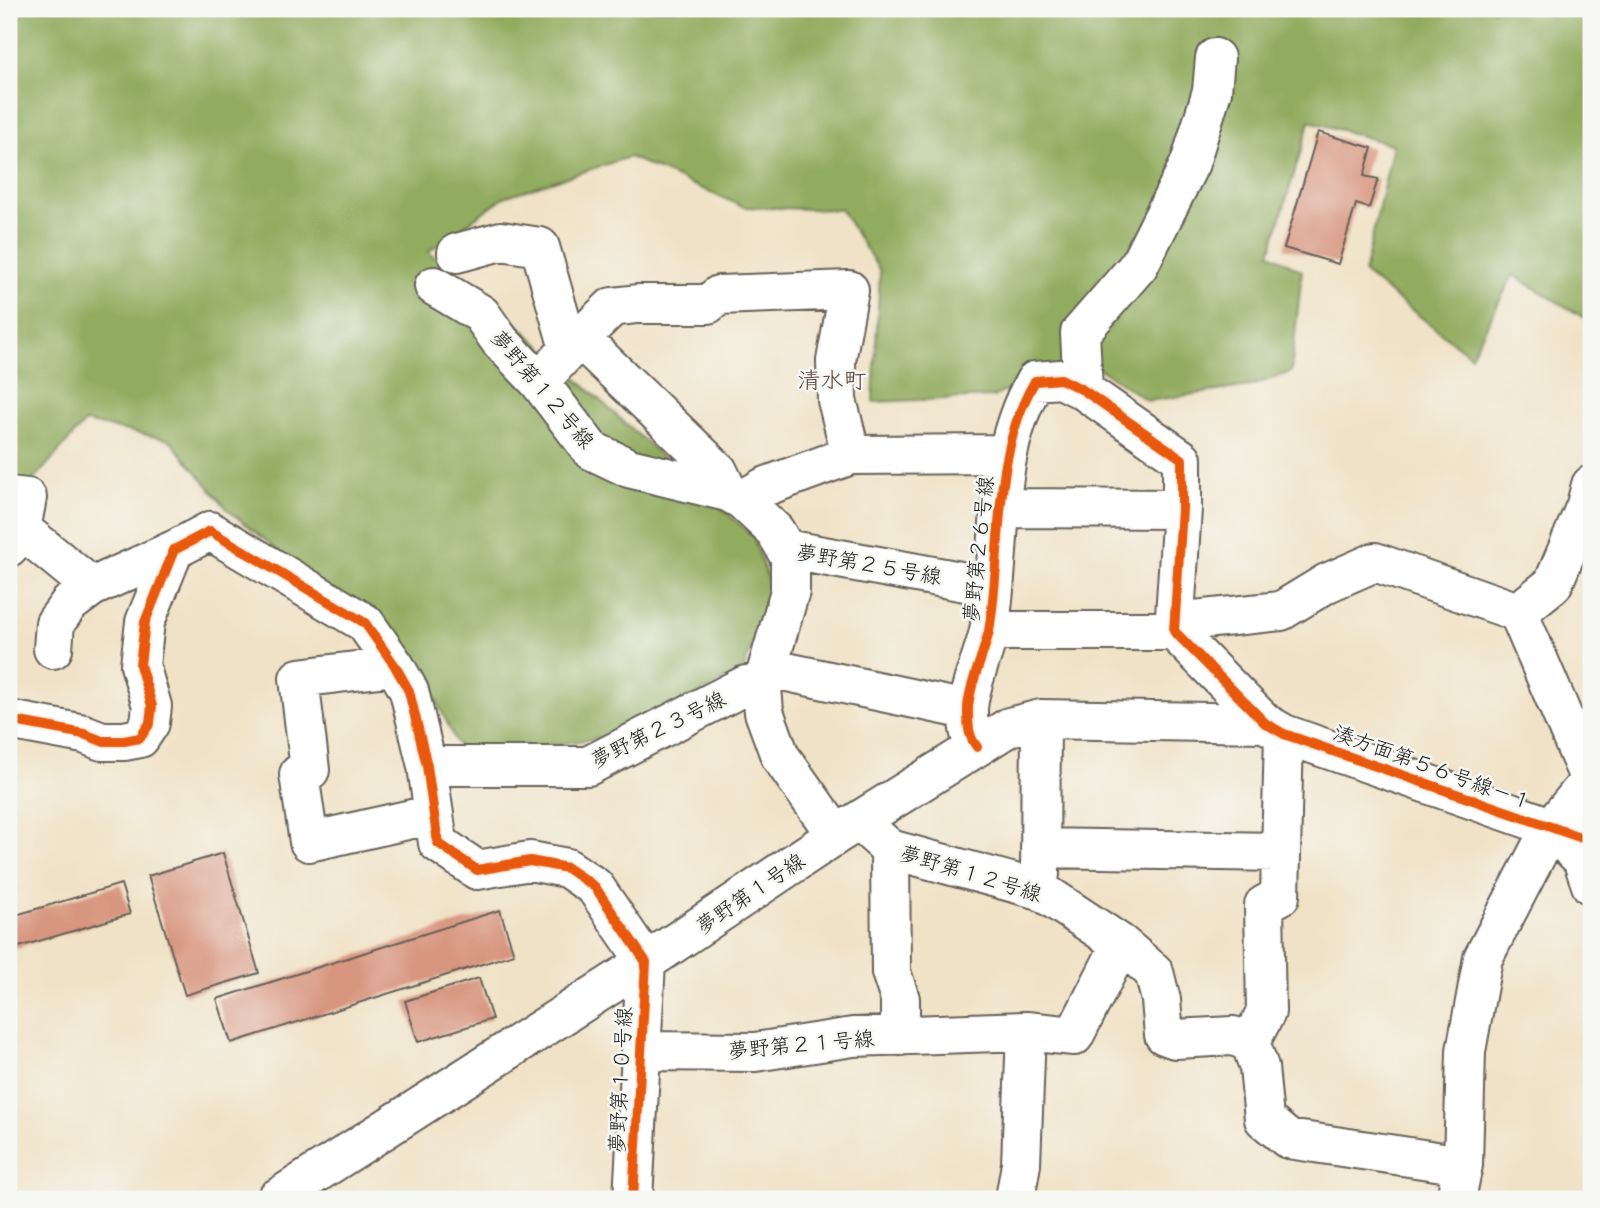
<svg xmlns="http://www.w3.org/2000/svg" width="1600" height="1208" font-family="'Patrick Hand','Klee One',sans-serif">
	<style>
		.forest { fill: #92ac5e; stroke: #57643d; stroke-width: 2 }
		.building { fill: #d8957f }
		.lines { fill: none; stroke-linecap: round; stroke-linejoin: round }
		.minor-casing { stroke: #666158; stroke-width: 42 }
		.minor { stroke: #fff; stroke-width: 38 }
		.cycleway-casing { stroke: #f6f6f2; stroke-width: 15 }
		.cycleway { stroke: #e8590c; stroke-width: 10 }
		.labels { text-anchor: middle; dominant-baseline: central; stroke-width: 5; stroke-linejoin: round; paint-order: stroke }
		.street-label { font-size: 21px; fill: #1c1c1c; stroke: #f6f6f2 }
		.neighbourhood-label { font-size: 23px; fill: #5e463f; stroke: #f6f6f2 }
	</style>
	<rect width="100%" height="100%" fill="#f6f6f2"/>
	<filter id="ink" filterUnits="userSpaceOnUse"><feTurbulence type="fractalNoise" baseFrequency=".0143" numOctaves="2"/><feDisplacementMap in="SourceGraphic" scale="14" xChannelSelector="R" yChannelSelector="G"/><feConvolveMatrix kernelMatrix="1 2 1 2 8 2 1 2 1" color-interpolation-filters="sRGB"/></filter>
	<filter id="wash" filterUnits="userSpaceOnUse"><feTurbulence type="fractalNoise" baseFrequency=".00686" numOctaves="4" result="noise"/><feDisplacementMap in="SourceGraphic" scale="28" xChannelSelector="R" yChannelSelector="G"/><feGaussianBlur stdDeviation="1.57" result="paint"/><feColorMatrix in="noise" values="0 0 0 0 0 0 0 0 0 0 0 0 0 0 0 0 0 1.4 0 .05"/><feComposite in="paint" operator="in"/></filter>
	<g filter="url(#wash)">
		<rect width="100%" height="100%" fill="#f0e2c6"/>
		<path class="forest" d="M9,9h1582v313l-78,-47 -42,81 -107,-83 29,-128 -83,-24 -40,132 32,18 -11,101 -40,14 -103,15 -68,-45 -87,41 -120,5 7,-131 -39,-61 -97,-3 -115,-50 -125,40 -76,55 65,50 146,134 114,100 18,53 -27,79 -114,66 -167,23 -42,-89 -194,-159 -57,-69 -85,-18 -72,81 -4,-4z"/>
		<g id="blocks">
			<path class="building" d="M1318,132l54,16 -8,28 14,3 -9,29 -13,-4 -18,60 -54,-16z
				M223,853l36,120 -74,22 -37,-119z
				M121,884l9,30 -121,36v-33z
				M500,910l14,44 -283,89 -14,-44z
				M479,978l13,41 -74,23 -13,-41z"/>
		</g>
	</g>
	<g filter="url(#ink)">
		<use href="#blocks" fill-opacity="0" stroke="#666158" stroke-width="2"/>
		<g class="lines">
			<g class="minor-casing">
				<path id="minor" d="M457,253l44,-12 39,6 26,91 21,7 131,126 10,21
					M434,286l47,28 19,27 39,41 52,68 38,18 99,24 14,8 33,31 15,25v35l-28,96 2,25 16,44 56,79
					M539,382l37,-40 36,-35 25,-3h71l11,-9 130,-5 -13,71 1,39 14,55
					M1083,390l-3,-57 59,-68 51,-102 22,-72 3,-33
					M9,496l18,2 -6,31 -12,18
					M742,500l22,-13 87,-32 156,-1
					M1001,508l181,1
					M21,529l71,58 82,-37
					M785,549l208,38
					M1518,612l72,168
					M1518,612l35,-28 33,-79 5,-20
					M1175,622l106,-11 46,-28 48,-21 143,50
					M989,631h185
					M53,649l2,-26 14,-19 23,-17
					M395,666l-96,12 11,92 -11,4 10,68 125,-28
					M768,668l199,42
					M9,720l75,14 18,7h22l16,-3 10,-15 2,-17 -12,-41 5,-43 29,-72 36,-19 155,92 30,43 14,25 18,75 11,77 39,27 53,-9 37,7 28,19 51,75 -13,237
					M977,747c-8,-10 -9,-20 -9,-34 -1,-24 16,-58 21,-82 14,-83 2,-175 46,-250l26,-2 22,11 99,69v50l-8,122 91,92 19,11 307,107
					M427,766h161l158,-81 16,2
					M859,821l31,28 150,41 81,54 33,28 7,28 3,35 11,4 58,-3 17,6
					M1550,829l32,30 9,26
					M1040,848l241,4
					M890,849l1,123 9,27v37
					M1040,874l1,-155
					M1250,1042l16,-30 -2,-107 16,-9 4,-162
					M1250,1042l9,25 5,52 24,20 175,26
					M641,1051l114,1 98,-15 173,-6 48,5 47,-92
					M276,1199l370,-237 190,-127 173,-108 32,-8 224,4
					M1015,1199l6,-35 5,-133
					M1456,1199l7,-34 3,-114 17,-93 67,-129 41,-50"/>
			</g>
			<use href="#minor" class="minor"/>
			<g class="cycleway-casing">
				<path id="cycleway" d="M9,720l75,14 18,7h22l16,-3 10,-15 2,-17 -12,-41 5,-43 29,-72 36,-19 155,92 30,43 14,25 18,75 11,77 39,27 53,-9 37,7 28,19 51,75 -13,237
					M977,747c-8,-10 -9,-20 -9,-34 -1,-24 16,-58 21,-82 14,-83 2,-175 46,-250l26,-2 22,11 99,69v50l-8,122 91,92 19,11 307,107"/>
			</g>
			<use href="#cycleway" class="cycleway"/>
		</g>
	</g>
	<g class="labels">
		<g class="street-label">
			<text transform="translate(543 389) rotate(50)">夢野第１２号線</text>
			<text transform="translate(978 549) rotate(-84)">夢野第２６号線</text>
			<text transform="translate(869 564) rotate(10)">夢野第２５号線</text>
			<text transform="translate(658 729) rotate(-26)">夢野第２３号線</text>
			<text transform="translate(1433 767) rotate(20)">湊方面第５６号線－１</text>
			<text transform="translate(971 873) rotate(17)">夢野第１２号線</text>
			<text transform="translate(750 893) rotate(-34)">夢野第１号線</text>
			<text transform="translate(801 1044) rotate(-5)">夢野第２１号線</text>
			<text transform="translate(620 1080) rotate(-87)">夢野第１０号線</text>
		</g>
		<g class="neighbourhood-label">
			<text x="832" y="379">清水町</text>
		</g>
	</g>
	<rect width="1600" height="1208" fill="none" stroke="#f6f6f2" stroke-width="35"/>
</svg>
